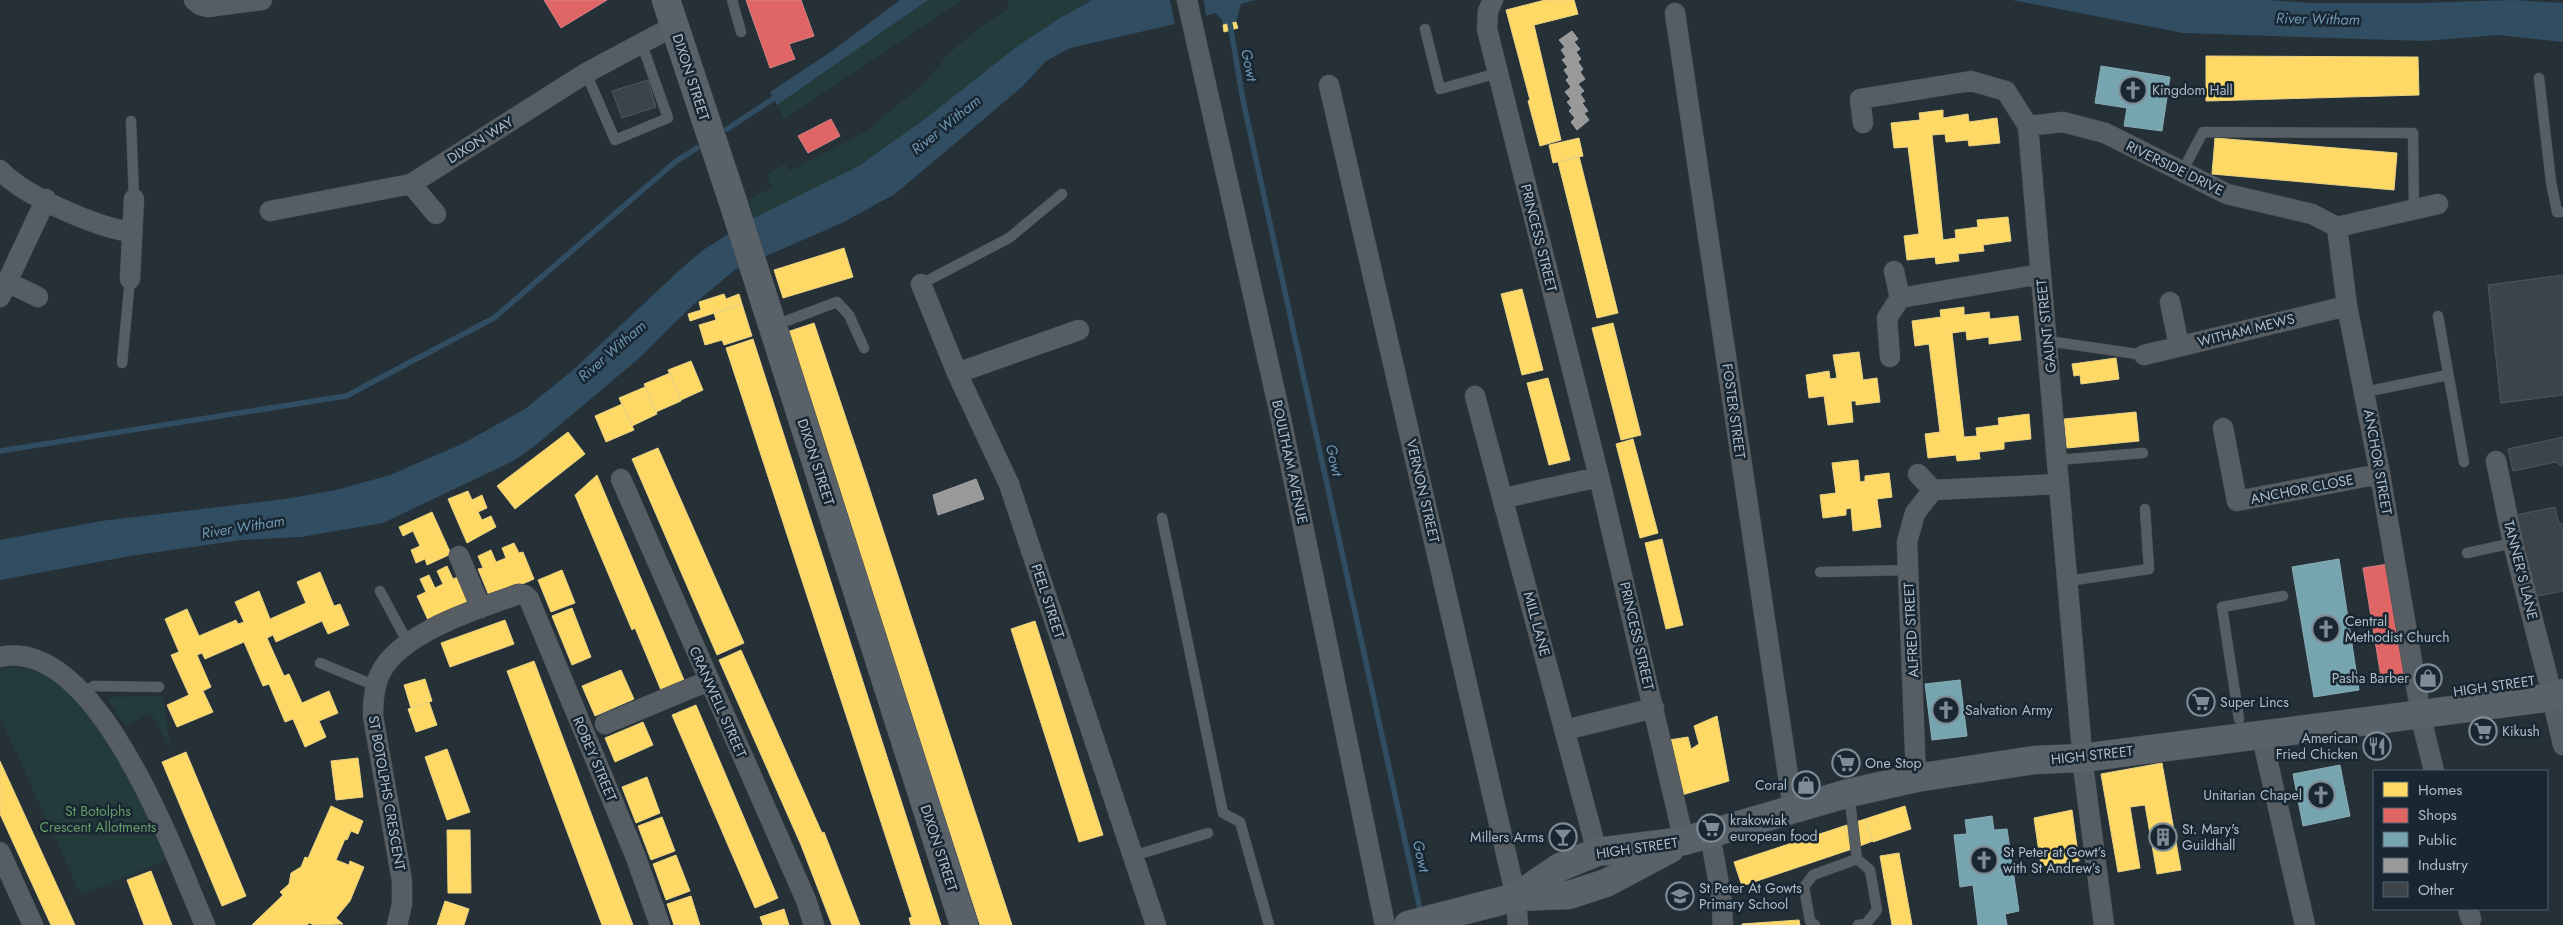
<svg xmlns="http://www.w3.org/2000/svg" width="2563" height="925" font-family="Jost,sans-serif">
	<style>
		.green { fill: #233c3b }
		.water { fill: #304d62 }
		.homes { fill: #ffd966; stroke: #e7d184 }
		.shops { fill: #e06666; stroke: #d18084 }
		.public { fill: #76a5af; stroke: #87acb7 }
		.industry { fill: #999; stroke: #a0a4a7 }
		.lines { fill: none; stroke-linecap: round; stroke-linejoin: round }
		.stream { stroke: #304d62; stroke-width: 5.5 }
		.building { fill: #3c444a; stroke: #4e585f }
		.lane-casing { stroke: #454c51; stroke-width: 11 }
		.street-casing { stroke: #454c51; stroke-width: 21 }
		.secondary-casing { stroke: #454c51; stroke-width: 29 }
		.lane { stroke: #565e64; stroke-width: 10 }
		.street { stroke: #565e64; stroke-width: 20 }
		.secondary { stroke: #5a6269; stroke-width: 28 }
		.labels { text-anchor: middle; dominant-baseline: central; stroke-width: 5; stroke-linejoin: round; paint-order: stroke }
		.street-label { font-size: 14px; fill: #afbdc9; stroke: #192732 }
		.poi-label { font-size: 14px; fill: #afbdc9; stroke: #192732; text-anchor: start }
		.park-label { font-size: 14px; fill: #649c67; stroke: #192732 }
		.water-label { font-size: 15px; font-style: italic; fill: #6c95af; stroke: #192732 }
	</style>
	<rect width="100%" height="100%" fill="#263037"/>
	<path class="green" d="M928,0h34l-178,119 -7,-14z
		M1007,0h85c-74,39 -133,97 -200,145 -43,30 -90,51 -138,73l-5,-19 23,-11 -5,-13 18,-11 4,7 76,-39 57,-47 26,-30 24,-22 37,-25z
		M8,667c9,1 19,1 27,4 64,23 107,130 132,189l-86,35 -81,-178v-49z
		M163,696l7,49 -2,1 -17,-33 -25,13 -18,-26 4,-3z"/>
	<path class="water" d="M900,0h28l-151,105 -7,-13 62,-41z
		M1092,0h78l5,24 -105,24 -24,13 -24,26 -127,107 -53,29 -106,46 -43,36 -56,55 -101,85 -21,15 -132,63 -82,14 -60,3 -111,16 -130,24v-40l101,-19 184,-22 51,-9 54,-15 74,-32 61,-34 48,-39 112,-105 21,-17 48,-30 105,-52 66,-47 90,-71 45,-30z
		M1204,0h51l-14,4 -5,18 -13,3 -1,-6 -7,-6 -9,3z
		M2012,0h254l45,3h109l93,-3 50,3v39l-64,-7 -75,6 -241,-8z"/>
	<path class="homes" d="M1545,0h29l4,14 -44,11 27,115 -21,6 -12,-45 2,-1 -24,-90z
		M1236,22l2,6 -14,4 -1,-7z
		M2206,56l212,1 1,38 -213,6z
		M1943,110v8l25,-4 1,8 28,-4 3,25 -31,3 -1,-6 -22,2 -1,-8 -13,1 11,105 13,-2 -1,-8 23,-3 -1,-7 31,-3 3,24 -28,4 1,6 -26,3 1,7 -23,3 -1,-7 -28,3 -3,-24 15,-2 -11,-87 -14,1 -3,-25 29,-3 -1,-7z
		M1579,138l4,18 -30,7 -4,-18z
		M2215,138l182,15 -3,37 -182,-16z
		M1579,156l39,157 -21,5 -39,-156z
		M844,248l9,29 -70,21 -9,-28z
		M1522,289l21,81 -21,5 -21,-81z
		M724,294l2,5 13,-5 3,10 -52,17 -2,-7 13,-4 -2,-8z
		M742,304l10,32 -28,9 -2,-5 -17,5 -6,-20 17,-5 -2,-7z
		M1964,307v8l25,-3 1,7 28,-3 3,24 -32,4v-7l-22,3 -1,-9 -14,2 12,104 13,-1 -1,-8 23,-3 -1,-7 31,-4 2,25 -27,3v7l-25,3 1,7 -23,2 -1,-6 -28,3 -3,-24 15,-2 -11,-88 -14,2 -3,-25 29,-4 -1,-7z
		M814,323l53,158 145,444h-32l-193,-593z
		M1613,323l28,112 -20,5 -29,-112z
		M753,339l188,586h-30l-2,-7 3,-1 -186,-569z
		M1859,352l4,28 14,-2 3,24 -24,3v-4h-5l2,21 -25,3 -4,-29 -15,2 -3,-23 23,-4 1,8 7,-1 -4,-23z
		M2116,358l3,21 -38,5 -1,-9 -6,1 -2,-12z
		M691,361l12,29 -22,10 -13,-30z
		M670,373l11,28 -25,11 -12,-28z
		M1548,378l22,82 -21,5 -22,-82z
		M645,387l12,27 -25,12 -13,-28z
		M622,404l12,26 -28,12 -11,-26z
		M2136,412l3,29 -72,7 -3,-29z
		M568,432l17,22 -70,55 -18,-23z
		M1633,439l25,94 -18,5 -24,-94z
		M658,448l86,195 -27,12 -85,-196z
		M1858,460l2,22 5,-1v-5l24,-3 3,24 -15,2 4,28 -28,4 -2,-23 -5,1v6l-23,3 -3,-23 16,-2 -4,-30z
		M597,475l87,205 -23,10 -26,-62 -3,2 -57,-135z
		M468,491l4,9 10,-5 5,13 -9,4 4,8 9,-4 5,11 -29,16 -19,-44z
		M432,512l19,42 -24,11 -2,-6 -9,4 -5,-13 9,-4 -7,-15 -10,5 -4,-9z
		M1662,539l21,86 -17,4 -21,-86z
		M514,543l5,10 4,-1 11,27 -44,19 -12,-29 5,-1 -5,-12 13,-6 5,12 10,-4 -4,-10z
		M447,566l6,13 7,-3 11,25 -43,19 -11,-24 9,-4 -6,-13 9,-4 6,13 8,-4 -6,-13z
		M562,570l13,33 -24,9 -13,-32z
		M320,572l14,34 6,-2 9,21 -21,9 -6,-13 -46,21 -3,-7 -6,3 17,38 5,-2 13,29 27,-12 9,22 -19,8 7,16 -21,10 -12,-28 -8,3 -16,-38 -6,2 -19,-44 -39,17 -3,-6 -5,2 14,32 -8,4 10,21 -36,15 -10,-22 22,-10 -18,-40 8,-3 -14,-33 22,-10 12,27 37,-16 2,4 6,-2 -9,-20 24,-11 11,28 36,-16 -9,-21z
		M572,608l19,49 -19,8 -20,-49z
		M505,620l9,24 -64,23 -9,-24z
		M1035,621l68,214 -24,7 -68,-213z
		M741,650l81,183 2,-1 36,93h-28l-31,-80 -82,-185z
		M534,661l99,264h-31l-95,-254z
		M621,670l13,29 -39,17 -13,-30z
		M425,679l7,22 -21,7 -7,-23z
		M429,702l8,23 -21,7 -8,-23z
		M696,705l82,193 -23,10 -83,-193z
		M1717,716l12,65 -47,14 -13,-55 19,-3 3,12 8,-5 -5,-18z
		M643,722l10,23 -38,17 -10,-24z
		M447,749l23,63 -23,8 -22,-63z
		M186,752l60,144 -24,10 -60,-144z
		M358,758l5,39 -27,3 -5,-39z
		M0,761l75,164h-24l-51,-111z
		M2162,763l19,107 -24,4 -12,-69 -15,2 10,61 -22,4 -17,-98z
		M647,777l13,36 -24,10 -14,-36z
		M331,806l32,15 -5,13 -7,-3 -4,9 -2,-1 -9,21 13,5 1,-4 14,6 -14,34 -14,17 7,6 -30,1 -3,-2 -4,2h-54l31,-30 -3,-3 9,-8 2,-11 10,-6 4,-10 3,1z
		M1905,806l6,23 -38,13 -8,-23z
		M2072,810l7,51 -38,5 -7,-48z
		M662,817l13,34 -24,9 -13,-34z
		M1865,819l8,22 -21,8 -8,-23z
		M1844,826l8,23 -110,37 -8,-24z
		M447,830h23l1,63h-23z
		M1899,853l13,72h-20l-12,-69z
		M676,855l14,36 -24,9 -13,-36z
		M151,871l21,54h-28l-17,-45z
		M691,896l9,29h-26l-7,-21z
		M445,901l24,8 -5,16h-27z
		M784,909l5,16h-26l-3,-8z
		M1799,920l1,5h-58v-1z"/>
	<path class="shops" d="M544,0h63l-46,28z
		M746,0h55l13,36 -25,8 6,15 -25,9z
		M831,119l9,17 -32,17 -10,-17z
		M2388,564l23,114 -29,5 -19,-115z"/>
	<path class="public" d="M2101,66l69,11 -8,54 -38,-5 3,-18 -32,-5z
		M2339,559l20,131 -45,7 -22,-130z
		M1960,680l7,56 -35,4 -7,-56z
		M2340,765l10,51 -47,10 -10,-52z
		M1992,816l2,14 13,-1 12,82 -14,3 2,11h-29l-5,-40 -13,2 -6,-52 13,-1 -2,-14z"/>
	<path class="industry" d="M1572,31l6,8 -4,3 6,7 -4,3 5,7 -3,3 5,7 -3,3 5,7 -7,5 6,7 -4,3 5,7 -3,2 6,8 -4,2 5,7 -12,10 -6,-8 4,-4 -6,-7 3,-3 -5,-6 4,-3 -6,-7 6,-5 -5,-7 3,-3 -5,-7 4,-3 -6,-7 4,-3 -5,-7 4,-3 -6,-7z
		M976,479l8,20 -46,16 -5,-20z"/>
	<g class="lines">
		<path class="stream" d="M1230,24l13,76 178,814
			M727,129l52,-34
			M0,451l346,-55 148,-78 181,-156 22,-14"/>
	</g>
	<path class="building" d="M648,80l8,27 -34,11 -10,-27z
		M2563,275v120l-62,8 -13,-118z
		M2563,437v30l-7,-5 -43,9 -5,-22z
		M2555,507l4,17h4v67l-30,6 -17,-82z"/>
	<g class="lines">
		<g class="lane-casing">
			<path id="lane" d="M732,0l9,32
				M1425,29l15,60 58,-16
				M586,73l29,67 53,-22 -27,-76
				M2539,78l12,104 6,30h6
				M131,121l3,78
				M2182,172l21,-40 210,1 1,76
				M921,284l88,-46 53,-44
				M2438,316l26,146
				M773,326l64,-24 12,13 15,33
				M2048,341l96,14
				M122,363l8,-84
				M2365,392l83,-17
				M2057,460l86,-7
				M1162,518l61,295 17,9 29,103
				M2467,553l46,-10
				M1820,572l88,-2
				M2068,581l81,-12 -4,-60
				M380,591l28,52
				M320,663l56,23
				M82,693l12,-7 65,1
				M2239,719l-17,-112 61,-11
				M1849,794l8,65 13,11 7,40 -11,14 -8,1
				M1133,856l75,-23
				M1815,925l-5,-4 -6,-34 9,-12 44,-16"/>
		</g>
		<g class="street-casing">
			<path id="street" d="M194,0l6,5 8,2 54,-7
				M1187,0l94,419 104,506
				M1493,0l-5,11 -1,18 112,448 85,364
				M1675,13l118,796
				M1329,85l187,812 2,28
				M1863,123l-3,-24 111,-18 35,10 22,35 53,614
				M2028,126l35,-4 42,11 122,61 85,20 25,13 101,-23
				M0,170c24,26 96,57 131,62
				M411,184l25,30
				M270,211l141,-27 175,-111 88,-47
				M2337,227l10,79 33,168 38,223
				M1894,271l6,27
				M130,279l4,-80
				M7,282l31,15
				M921,284l36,89 52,111 147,441
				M0,297l46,-98
				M2170,302l9,44
				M2144,355l203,-49
				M1890,357l-3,-39 13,-20 140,-24
				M957,373l122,-43
				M1475,396l122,456
				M2223,428l14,73 143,-27
				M2496,461l17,82 35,136
				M1918,474l15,16
				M621,479l185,421 8,25
				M1504,498l95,-21
				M459,556l22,52
				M0,657c98,-21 175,199 205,268
				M2552,697l11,48
				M2420,714l14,57
				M605,724l103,-43
				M1565,730l89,-22
				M2261,733l44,192
				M2082,758l22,167
				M1916,778l-9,-236 8,-29 18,-23 126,-6
				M1710,834l11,62 2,29
				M0,852l33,73
				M2468,909l3,10
				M397,925l5,-21v-23l-29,-165c0,-14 1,-31 8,-44 20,-40 99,-64 138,-78l6,1 4,4 106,256 25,70"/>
		</g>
		<g class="secondary-casing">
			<path id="secondary" d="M666,0l66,199 232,726
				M1516,897l44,-30 37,-15 87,-11 165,-48 67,-15 118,-18 48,-2 470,-61 11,-4
				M1408,925l108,-28 53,-2 37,-12 64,-34"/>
		</g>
		<use href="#lane" class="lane"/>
		<use href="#street" class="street"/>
		<use href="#secondary" class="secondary"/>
	</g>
	<defs>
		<g id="church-ring" transform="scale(1.4375)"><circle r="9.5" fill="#192732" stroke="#7f8c96" stroke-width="1.5"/><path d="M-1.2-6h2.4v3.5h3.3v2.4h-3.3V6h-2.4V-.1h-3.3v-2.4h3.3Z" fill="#7f8c96"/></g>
		<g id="shop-ring" transform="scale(1.4375)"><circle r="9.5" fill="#192732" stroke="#7f8c96" stroke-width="1.5"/><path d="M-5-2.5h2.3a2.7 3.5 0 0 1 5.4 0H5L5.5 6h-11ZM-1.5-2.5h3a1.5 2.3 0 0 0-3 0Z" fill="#7f8c96"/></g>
		<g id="supermarket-ring" transform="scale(1.4375)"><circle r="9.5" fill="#192732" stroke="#7f8c96" stroke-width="1.5"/><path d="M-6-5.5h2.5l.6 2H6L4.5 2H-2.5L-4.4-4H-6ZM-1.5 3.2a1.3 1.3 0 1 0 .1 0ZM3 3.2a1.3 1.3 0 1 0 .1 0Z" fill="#7f8c96"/></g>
		<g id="restaurant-ring" transform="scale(1.4375)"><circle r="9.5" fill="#192732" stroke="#7f8c96" stroke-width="1.5"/><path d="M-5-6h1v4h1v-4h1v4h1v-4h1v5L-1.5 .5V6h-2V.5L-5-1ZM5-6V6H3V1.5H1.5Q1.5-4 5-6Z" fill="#7f8c96"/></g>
		<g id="bar-ring" transform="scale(1.4375)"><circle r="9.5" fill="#192732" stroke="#7f8c96" stroke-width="1.5"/><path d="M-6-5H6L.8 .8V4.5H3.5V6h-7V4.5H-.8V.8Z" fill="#7f8c96"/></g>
		<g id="building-ring" transform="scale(1.4375)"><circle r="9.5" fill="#192732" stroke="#7f8c96" stroke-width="1.5"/><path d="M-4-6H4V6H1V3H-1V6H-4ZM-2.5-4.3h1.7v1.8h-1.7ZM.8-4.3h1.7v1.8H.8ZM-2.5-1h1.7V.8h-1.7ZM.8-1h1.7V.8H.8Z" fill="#7f8c96"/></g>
		<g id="school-ring" transform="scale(1.4375)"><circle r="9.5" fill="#192732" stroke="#7f8c96" stroke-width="1.5"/><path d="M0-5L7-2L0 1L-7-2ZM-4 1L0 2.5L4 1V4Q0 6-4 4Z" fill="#7f8c96"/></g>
	</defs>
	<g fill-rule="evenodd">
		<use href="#church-ring" x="2133" y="90"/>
		<use href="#church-ring" x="2326" y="629"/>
		<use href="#shop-ring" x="2428" y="678"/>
		<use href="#supermarket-ring" x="2201" y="702"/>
		<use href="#church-ring" x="1946" y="710"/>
		<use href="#supermarket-ring" x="2483" y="731"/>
		<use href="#restaurant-ring" x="2377" y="746"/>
		<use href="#supermarket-ring" x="1846" y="763"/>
		<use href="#shop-ring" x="1806" y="785"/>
		<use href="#church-ring" x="2321" y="795"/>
		<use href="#supermarket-ring" x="1711" y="828"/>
		<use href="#bar-ring" x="1563" y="837"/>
		<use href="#building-ring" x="2163" y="837"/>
		<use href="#church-ring" x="1984" y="860"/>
		<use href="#school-ring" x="1680" y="896"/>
	</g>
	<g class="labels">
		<g class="street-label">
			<text transform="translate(691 77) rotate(72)">DIXON STREET</text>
			<text transform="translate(480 140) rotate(-32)">DIXON WAY</text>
			<text transform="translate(2175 168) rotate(26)">RIVERSIDE DRIVE</text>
			<text transform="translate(1539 238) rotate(76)">PRINCESS STREET</text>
			<text transform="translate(2046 326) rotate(-96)">GAUNT STREET</text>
			<text transform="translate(2246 330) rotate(-14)">WITHAM MEWS</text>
			<text transform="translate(1734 411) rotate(82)">FOSTER STREET</text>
			<text transform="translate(816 462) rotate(72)">DIXON STREET</text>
			<text transform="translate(1290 462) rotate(78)">BOULTHAM AVENUE</text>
			<text transform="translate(2378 462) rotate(80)">ANCHOR STREET</text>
			<text transform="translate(2302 489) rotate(-11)">ANCHOR CLOSE</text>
			<text transform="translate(1423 491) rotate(77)">VERNON STREET</text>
			<text transform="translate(2521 570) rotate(76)">TANNER'S LANE</text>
			<text transform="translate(1048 601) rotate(72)">PEEL STREET</text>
			<text transform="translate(1537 624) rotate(75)">MILL LANE</text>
			<text transform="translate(1911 630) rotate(-93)">ALFRED STREET</text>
			<text transform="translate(1637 636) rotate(77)">PRINCESS STREET</text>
			<text transform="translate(2494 686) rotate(-8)">HIGH STREET</text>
			<text transform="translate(718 702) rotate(66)">CRANWELL STREET</text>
			<text transform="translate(2092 755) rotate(-6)">HIGH STREET</text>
			<text transform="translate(595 759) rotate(67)">ROBEY STREET</text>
			<text transform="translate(387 793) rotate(80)">ST BOTOLPHS CRESCENT</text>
			<text transform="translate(939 848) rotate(72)">DIXON STREET</text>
			<text transform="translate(1637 848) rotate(-8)">HIGH STREET</text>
		</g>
		<g class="poi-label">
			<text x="2152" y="90">Kingdom Hall</text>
			<text x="2345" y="621">Central<tspan x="2345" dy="16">Methodist Church</tspan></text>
			<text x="2409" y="678" text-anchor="end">Pasha Barber</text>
			<text x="2220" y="702">Super Lincs</text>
			<text x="1965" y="710">Salvation Army</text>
			<text x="2502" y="731">Kikush</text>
			<text x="2358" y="738" text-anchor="end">American<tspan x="2358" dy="16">Fried Chicken</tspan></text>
			<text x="1865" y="763">One Stop</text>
			<text x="1787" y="785" text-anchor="end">Coral</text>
			<text x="2302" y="795" text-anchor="end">Unitarian Chapel</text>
			<text x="1730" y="820">krakowiak<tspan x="1730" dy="16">european food</tspan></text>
			<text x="2182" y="829">St. Mary's<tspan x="2182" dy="16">Guildhall</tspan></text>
			<text x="1544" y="837" text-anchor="end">Millers Arms</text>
			<text x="2003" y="852">St Peter at Gowt’s<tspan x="2003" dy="16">with St Andrew’s</tspan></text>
			<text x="1699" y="888">St Peter At Gowts<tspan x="1699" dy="16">Primary School</tspan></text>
		</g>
		<g class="park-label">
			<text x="98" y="811">St Botolphs<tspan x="98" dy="16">Crescent Allotments</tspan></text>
		</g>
		<g class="water-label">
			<text transform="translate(2318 19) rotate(1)">River Witham</text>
			<text transform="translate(1249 65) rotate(79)">Gowt</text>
			<text transform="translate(946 125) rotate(-39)">River Witham</text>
			<text transform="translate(612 351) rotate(-41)">River Witham</text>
			<text transform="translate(1334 460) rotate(78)">Gowt</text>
			<text transform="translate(243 527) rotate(-9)">River Witham</text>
			<text transform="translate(1421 856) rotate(78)">Gowt</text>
		</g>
	</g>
	<rect x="2373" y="770" width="175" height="140" fill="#192732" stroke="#55636e"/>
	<rect x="2383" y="782" width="25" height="15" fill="#ffd966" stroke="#55636e"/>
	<text x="2418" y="795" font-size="15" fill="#afbdc9">Homes</text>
	<rect x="2383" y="808" width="25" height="15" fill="#e06666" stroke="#55636e"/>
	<text x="2418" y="820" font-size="15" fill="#afbdc9">Shops</text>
	<rect x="2383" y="832" width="25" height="15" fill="#76a5af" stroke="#55636e"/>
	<text x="2418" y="845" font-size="15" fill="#afbdc9">Public</text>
	<rect x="2383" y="858" width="25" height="15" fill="#999999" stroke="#55636e"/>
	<text x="2418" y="870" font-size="15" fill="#afbdc9">Industry</text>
	<rect x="2383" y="882" width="25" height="15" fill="#3c444a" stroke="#55636e"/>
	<text x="2418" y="895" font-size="15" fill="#afbdc9">Other</text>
</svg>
